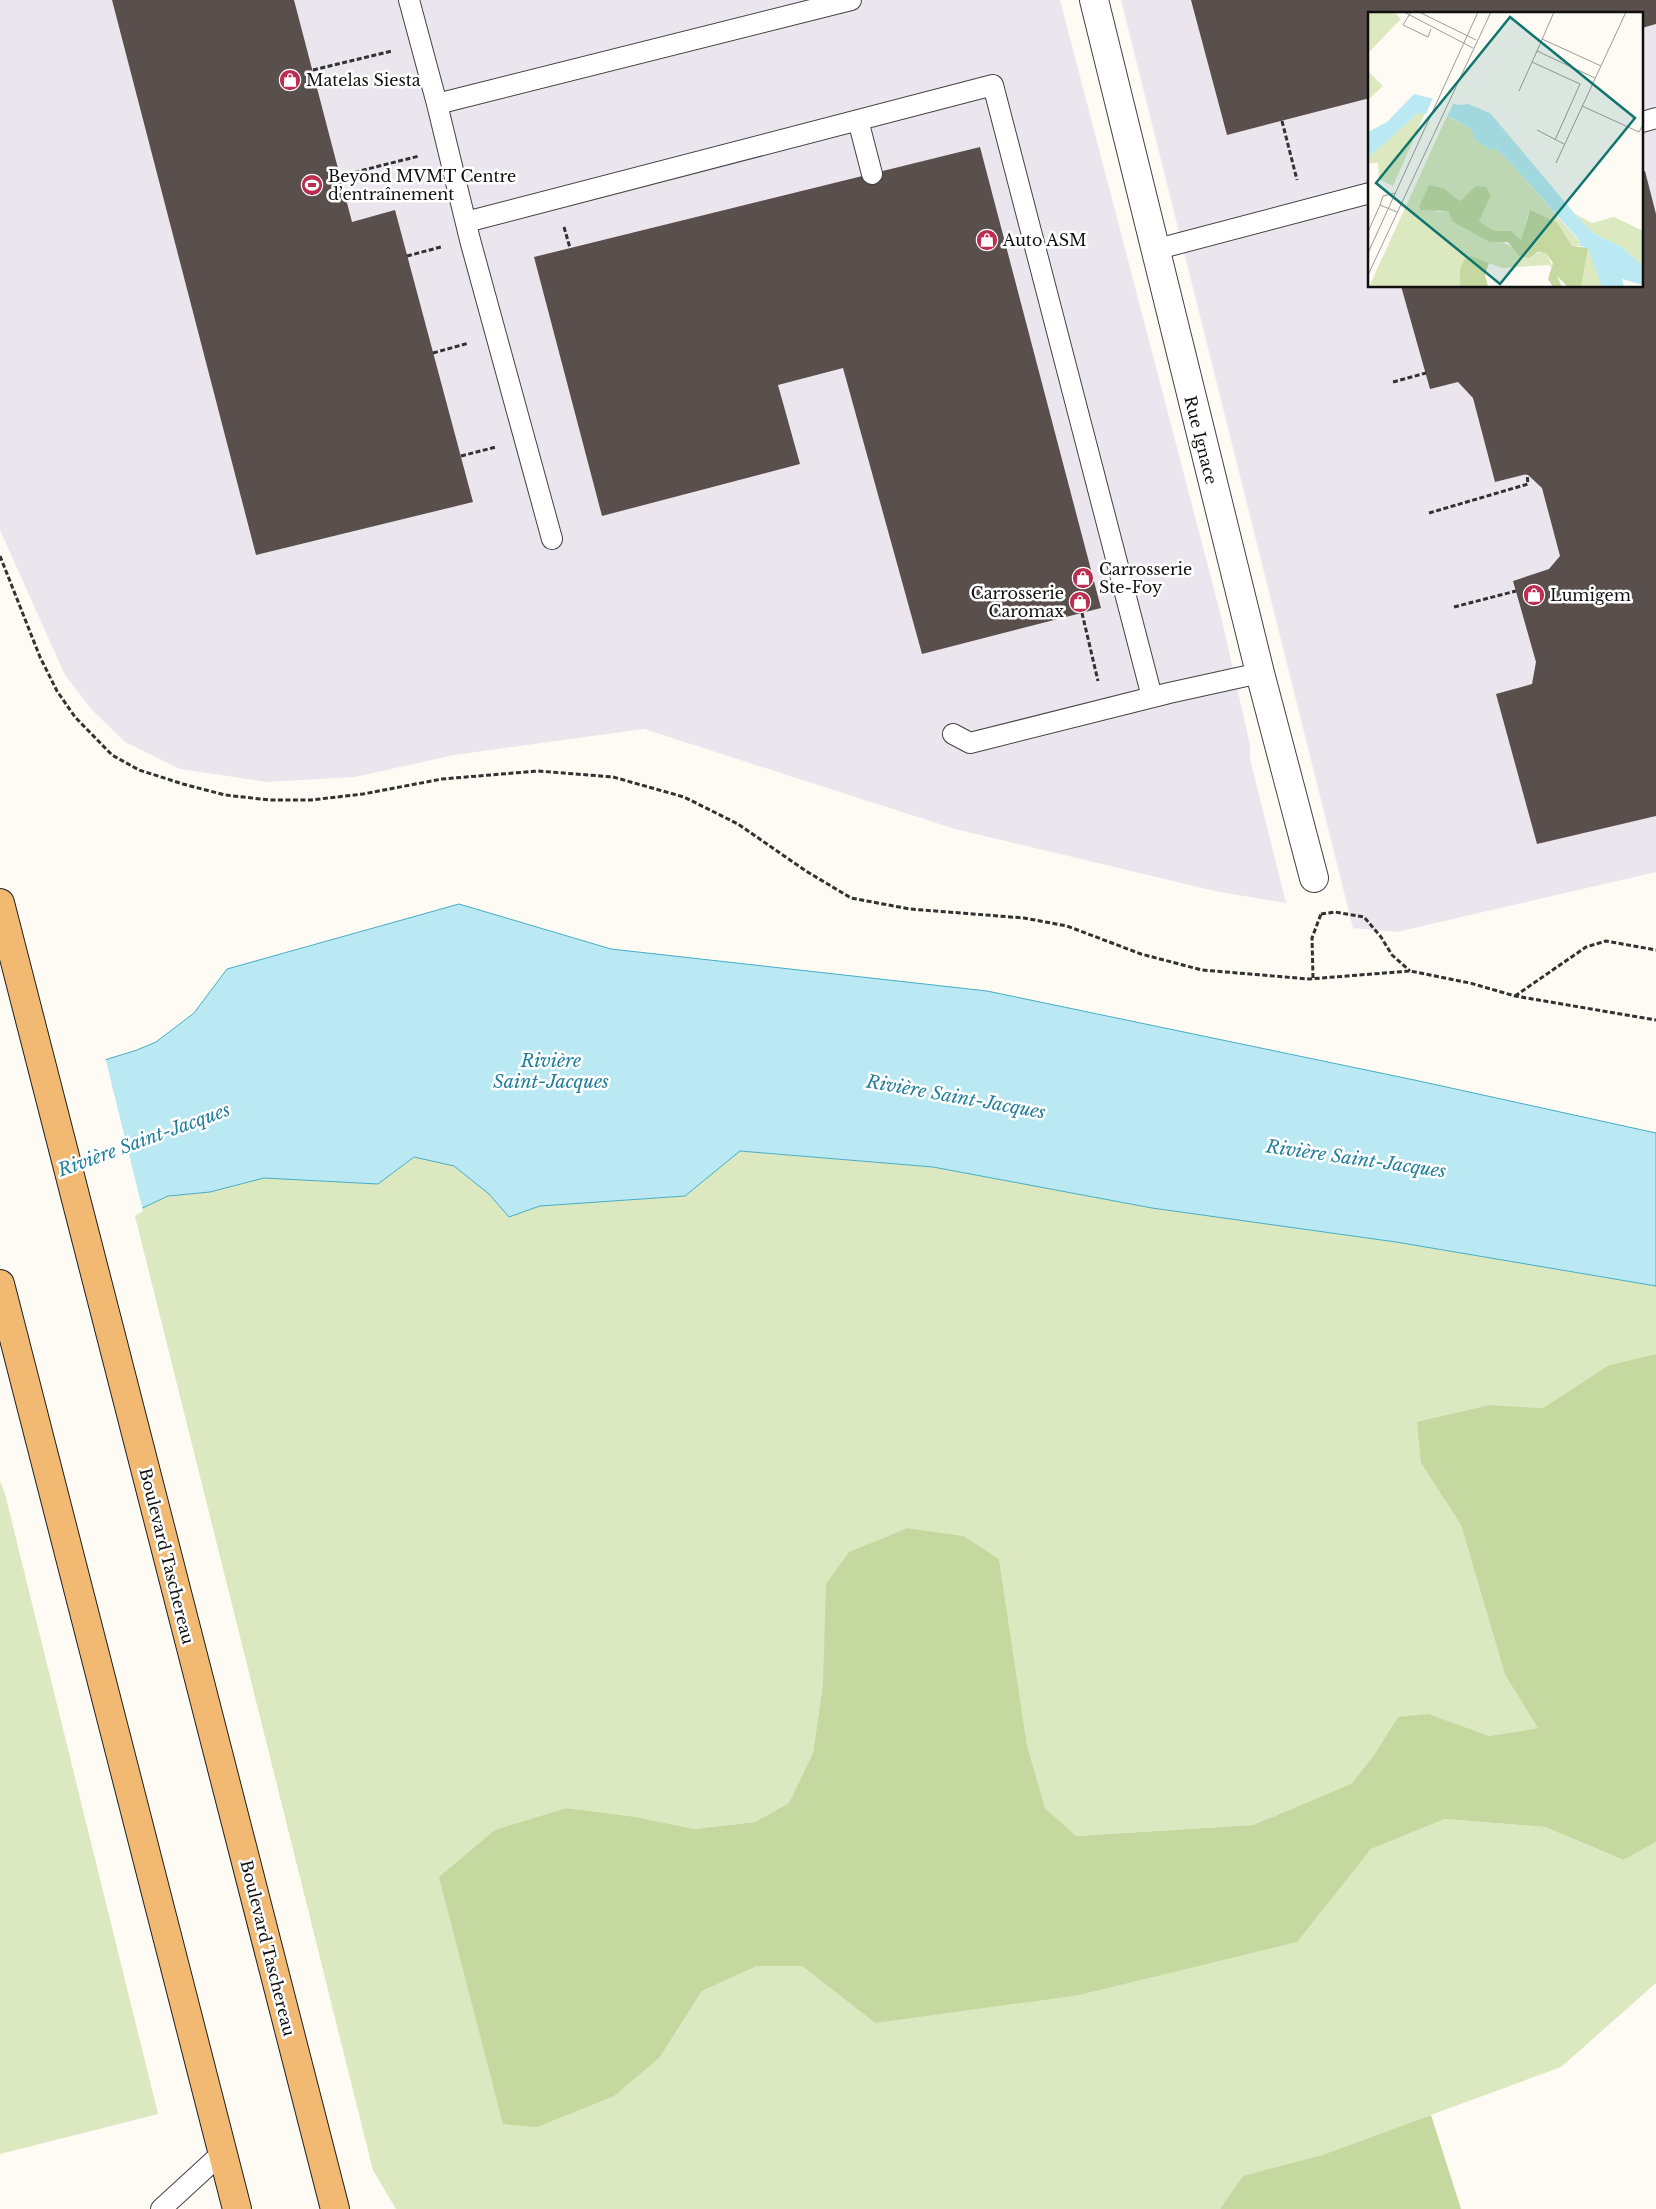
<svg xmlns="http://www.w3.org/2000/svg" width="1656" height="2209" font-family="'Libre Baskerville',serif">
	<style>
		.industrial { fill: #ebe6ee; fill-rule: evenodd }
		.green { fill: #dce8bf }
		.forest { fill: #c4d89f }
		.water { fill: #bbe9f3; stroke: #46adc6 }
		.pier { fill: #fefaf4 }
		.building { fill: #594f4d }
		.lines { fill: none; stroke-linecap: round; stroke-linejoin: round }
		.lane-casing { stroke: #434343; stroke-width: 22 }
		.street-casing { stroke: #434343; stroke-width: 30 }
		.primary-casing { stroke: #212121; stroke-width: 30 }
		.path { stroke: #323232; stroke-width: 3; stroke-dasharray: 5 2.5; stroke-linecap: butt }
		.lane { stroke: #fff; stroke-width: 20 }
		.street { stroke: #fff; stroke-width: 28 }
		.primary { stroke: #f1b972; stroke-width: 28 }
		.labels { text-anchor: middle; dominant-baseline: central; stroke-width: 5; stroke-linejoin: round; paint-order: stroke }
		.poi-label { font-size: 16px; fill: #101010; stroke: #fff; text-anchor: start }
		.street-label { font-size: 16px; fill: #101010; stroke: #fff }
		.water-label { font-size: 18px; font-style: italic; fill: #1f7f9d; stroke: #fff }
		.inset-road { fill: none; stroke: #9f9c99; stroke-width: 1 }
		.view { fill: #0f766e; fill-opacity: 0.15; stroke: #0f766e; stroke-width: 2.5 }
		.inset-edge { fill: none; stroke: #101010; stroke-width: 2.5 }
	</style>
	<rect width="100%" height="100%" fill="#fefaf4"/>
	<path class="industrial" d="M0,0h1060l161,616 29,129v14l36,144 -71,-12 -260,-62 -311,-100 -190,26 -99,22 -87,5 -88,-13 -55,-27 -33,-32 -27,-35 -65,-145z
		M1121,0h535v872l-259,60 -44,-4zM1370,14h272v272h-272z"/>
	<path class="green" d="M739,1151l194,16 219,41 244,34 260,44v68l-47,11 -66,43 -53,-3 -69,58 40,62 44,150 33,53 -49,8 -60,-22 -54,40 -24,30 -98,41 -177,11 -31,-28 -18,-63 -28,-186 -35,-23 -57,-8 -58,24 -26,132 -10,69 -24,50 -34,19 -61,7 -58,-12 -69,-9 93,249 42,-66 55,-25h45l73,57 421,-81 75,-93 74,-30 100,8 77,33 34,-18v141l-95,84 -239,88 -78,21 -24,33h-824l-23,-39 -239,-958 34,-16 42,-4 54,-14 114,6 36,-27 40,9 35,28 20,23 31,-11 145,-10z
		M0,1481l5,13 153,620 -158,40z"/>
	<path class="forest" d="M1656,1354v488l-33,18 -78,-33 -100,-8 -74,30 -74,93 -218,53 -204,28 -73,-57h-45l-55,25 -42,66 -46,39 -77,31 -34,-3 -64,-247 56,-47 72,-22 69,9 58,12 61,-7 34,-19 24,-50 10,-69 3,-100 23,-32 58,-24 57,8 35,23 28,186 18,63 31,28 177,-11 98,-41 24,-30 23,-37 31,-3 60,22 49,-8 -33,-53 -44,-150 -40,-62 -4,-41 73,-17 53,3 66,-43z
		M1431,2115l30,94h-241l23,-33 79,-21z"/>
	<path class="water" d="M459,904l152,45 376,42 432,90 237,52v153l-260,-44 -244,-34 -219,-41 -193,-16 -55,45 -145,10 -31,11 -20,-23 -35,-28 -40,-9 -36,27 -114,-6 -54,14 -42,4 -34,16 -134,-99 98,-51 39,-12 19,-8 38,-29 33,-44z"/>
	<path class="pier" d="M105,1057l38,154 -143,81v-181l60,-34z"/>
	<path class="building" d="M112,0h182l58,222 43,-12 78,292 -217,53z
		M1191,0h465v24l-14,4v-14h-272v84l-143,37z
		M980,147l121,461 -179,46 -79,-286 -65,17 22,79 -198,52 -68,-259z
		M1645,171l11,43v602l-119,28 -41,-150 36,-10 4,-22 -23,-81 36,-12 11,-13 -18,-68 -15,-14 -32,8 -22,-84 -15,-16 -28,7 -29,-103h241v-114z"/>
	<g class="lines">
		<g class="lane-casing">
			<path id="lane" d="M409,0l28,104 414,-104
				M437,104l33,136 82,299
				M858,120l14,54
				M1642,122l14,-4
				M466,222l527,-137 159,612
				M1154,250l216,-57
				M953,734l17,9 199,-50 91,-20
				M161,2209l61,-56"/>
		</g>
		<g class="street-casing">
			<path id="street" d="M1094,0l166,673 54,205"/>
		</g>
		<g class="primary-casing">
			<path id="primary" d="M0,903l335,1306
				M0,1284l237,925"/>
		</g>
		<path class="path" d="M313,70l79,-19
			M1282,121l15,59
			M340,176l79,-20
			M564,227l6,21
			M407,256l34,-9
			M433,353l36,-10
			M1393,382l33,-9
			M461,456l35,-9
			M1429,513l99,-29 -1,-10
			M0,556l40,101 17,34 18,26 37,38 27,15 44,14 42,11 45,5h41l52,-6 79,-15 96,-8 75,6 71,20 54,27 68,47 45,27 59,11 114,9 43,8 74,28 61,16 107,9 101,-8 60,12 45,13 141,24
			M1454,607l62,-16
			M1082,613l16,68
			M1321,914l14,-2 29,5 17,20 11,18 18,16
			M1313,978l-1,-40 9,-24
			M1515,996l71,-49 20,-6 50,9"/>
		<use href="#lane" class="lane"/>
		<use href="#street" class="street"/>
		<use href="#primary" class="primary"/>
	</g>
	<defs>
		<g id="shop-disc" transform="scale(1.125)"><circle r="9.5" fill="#ba2f51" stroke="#fff"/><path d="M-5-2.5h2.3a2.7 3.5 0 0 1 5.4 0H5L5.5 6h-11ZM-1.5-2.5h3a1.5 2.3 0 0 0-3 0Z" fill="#fff"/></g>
		<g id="stadium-disc" transform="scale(1.125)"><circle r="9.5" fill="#ba2f51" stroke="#fff"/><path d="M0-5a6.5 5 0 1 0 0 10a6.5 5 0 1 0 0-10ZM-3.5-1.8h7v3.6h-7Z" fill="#fff"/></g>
	</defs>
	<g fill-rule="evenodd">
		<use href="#shop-disc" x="290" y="80"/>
		<use href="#stadium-disc" x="312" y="185"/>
		<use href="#shop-disc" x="987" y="240"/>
		<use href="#shop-disc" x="1083" y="578"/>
		<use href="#shop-disc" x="1534" y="595"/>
		<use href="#shop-disc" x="1080" y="602"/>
	</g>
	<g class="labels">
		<g class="poi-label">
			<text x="306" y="80">Matelas Siesta</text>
			<text x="328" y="176">Beyond MVMT Centre<tspan x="328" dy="18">d’entraînement</tspan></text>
			<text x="1003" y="240">Auto ASM</text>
			<text x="1099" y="569">Carrosserie<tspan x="1099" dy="18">Ste-Foy</tspan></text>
			<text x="1064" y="593" text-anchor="end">Carrosserie<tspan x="1064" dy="18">Caromax</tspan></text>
			<text x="1550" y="595">Lumigem</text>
		</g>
		<g class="street-label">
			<text transform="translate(1201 440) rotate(76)">Rue Ignace</text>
			<text transform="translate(167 1556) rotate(76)">Boulevard Taschereau</text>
			<text transform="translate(268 1948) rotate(76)">Boulevard Taschereau</text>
		</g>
		<g class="water-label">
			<text x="551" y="1061">Rivière<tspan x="551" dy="21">Saint-Jacques</tspan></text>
			<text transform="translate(956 1097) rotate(10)">Rivière Saint-Jacques</text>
			<text transform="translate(144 1140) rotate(-20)">Rivière Saint-Jacques</text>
			<text transform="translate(1356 1159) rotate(8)">Rivière Saint-Jacques</text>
		</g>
	</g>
	<g transform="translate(1368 12)">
		<rect width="275" height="275" fill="#fefaf4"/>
		<path d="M0,0h26l7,7 -33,34zM0,59l15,15 -14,13h-1zM49,101h8l-32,73 -14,-7 -1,-16h-10v-5zM79,104l24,13 4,11 14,9h7l14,13 69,79 1,5h-8l-15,-24 -20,-9 -9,1 -7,27 -10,-10h-17l-15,-10 2,-10 -11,-17 -10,7 -12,-9 -13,20 13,-1 67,38 18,5 13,-2 7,16 -5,-3 -46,3 -31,-12 -11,14v17h-91zM207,202l17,9 22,-6 29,14v35l-21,-19 -29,-14zM220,236l11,25 3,14h-21z" fill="#dce8bf"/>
		<path d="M61,173l14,3 17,13 16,-15 10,1 5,8 -12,26 15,10h17l10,9 9,-30 27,12 15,24 16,2 -7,39h-13l-11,-11 5,11h-9l-5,-8 5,-16 -7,-10 -8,-1 -9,6 -10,-2 -11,-14h-18l-37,-20 -5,-11 -27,-1 -2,-3zM103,244l18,7 -4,11 3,13h-28v-17l4,-10z" fill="#c4d89f"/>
		<path d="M46,82l45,11 9,-1 22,9 85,101 18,19 29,14 21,19v19l-21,-6 2,8h-22l-14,-39 -8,-2 -1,-6 -69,-78 -14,-13h-7l-14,-9 -4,-11 -21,-12 -32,-4 -50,45v-26l19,-10z" fill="#bbe9f3"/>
		<path d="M65,86l21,4 -7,15 -21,-3z" fill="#fefaf4"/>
		<path class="inset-road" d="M36,0l69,36M43,0l-8,13 25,12 3,-8M51,0l57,28M186,0l-17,39 58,27M174,27l59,27M164,50l48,22 -25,56M151,79l18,-40M214,94l57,26 4,-7M169,118l27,14M188,151l70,-151M12,193l3,-9 13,-3M0,220l12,-27 17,7M0,241l110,-241M0,263l123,-263"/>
		<path class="view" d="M142,5l125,101 -135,166 -124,-101z"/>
		<rect width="275" height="275" class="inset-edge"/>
	</g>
</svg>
